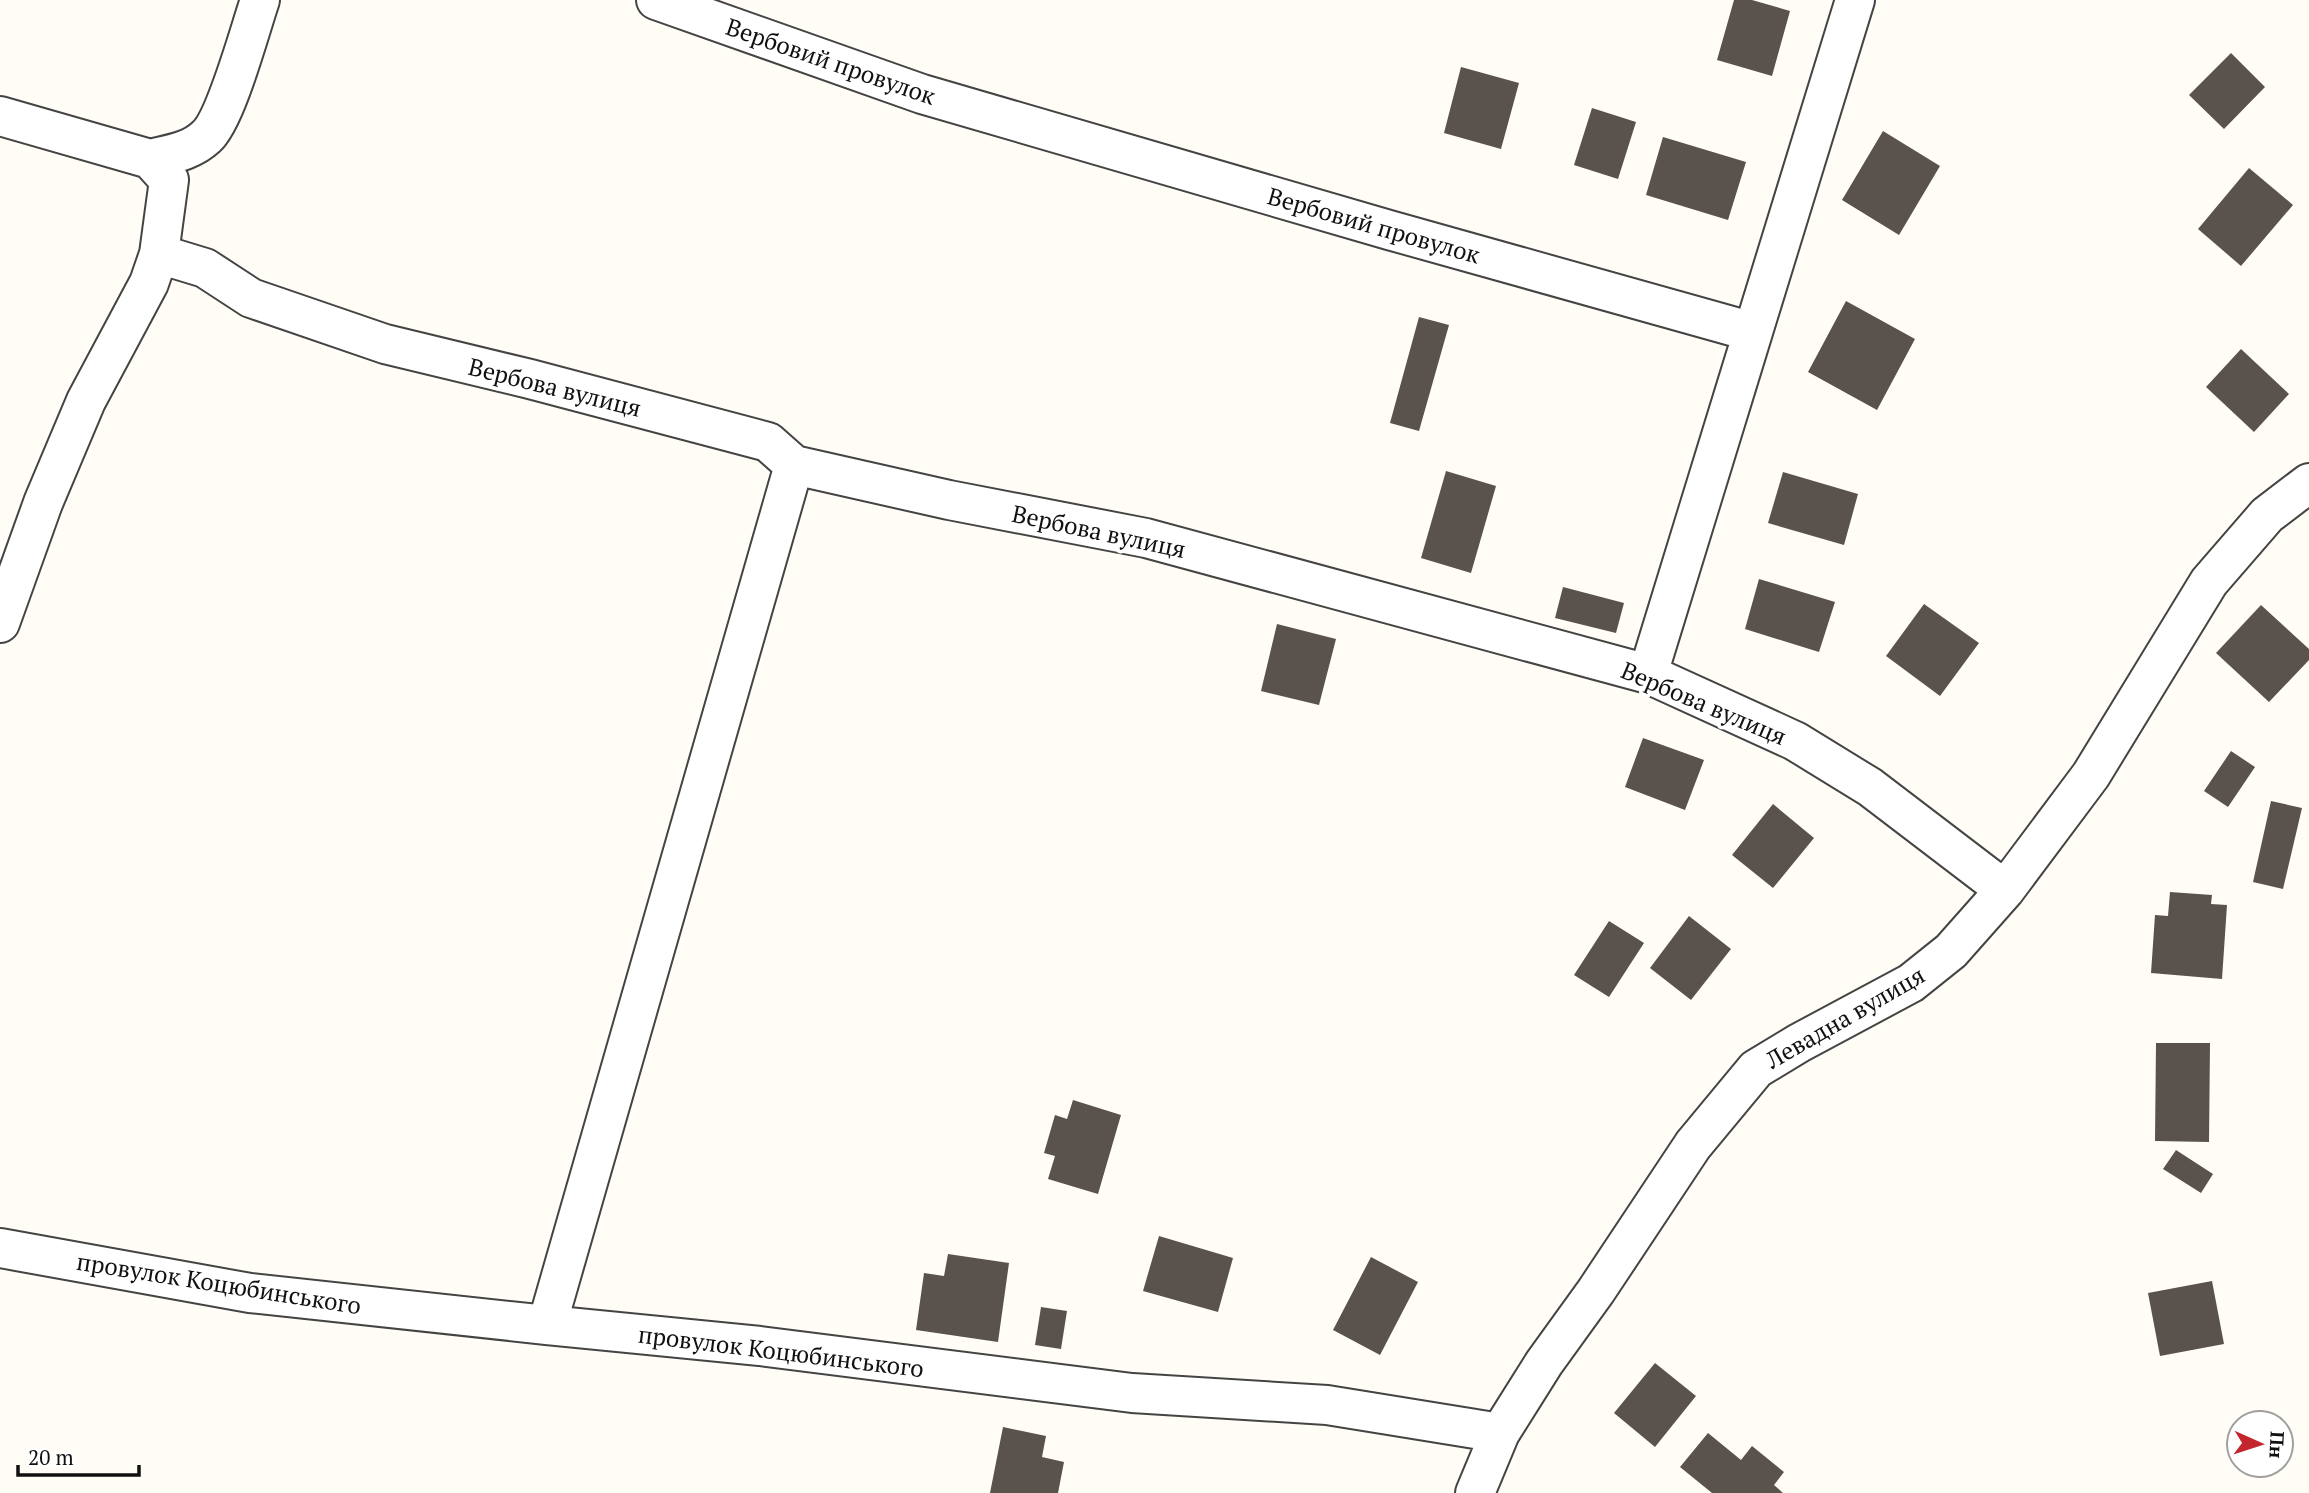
<svg xmlns="http://www.w3.org/2000/svg" width="2309" height="1493" font-family="'PT Serif',serif">
	<style>
		.building { fill: #5a524d }
		.lines { fill: none; stroke-linecap: round; stroke-linejoin: round }
		.minor-casing { stroke: #444; stroke-width: 42 }
		.minor { stroke: #fff; stroke-width: 38 }
		.labels { text-anchor: middle; dominant-baseline: central; stroke-width: 7; stroke-linejoin: round; paint-order: stroke }
		.street-label { font-size: 24px; fill: #111; stroke: #fff }
	</style>
	<rect width="100%" height="100%" fill="#fffdf5"/>
	<path class="building" d="M1734,0h18l38,11 -18,65 -55,-16z
		M2231,53l34,34 -41,42 -35,-34z
		M1461,67l58,16 -18,66 -57,-16z
		M1592,108l44,14 -18,57 -44,-14z
		M1883,131l57,35 -41,69 -57,-35z
		M1663,137l83,25 -18,58 -82,-25z
		M2249,168l44,37 -52,61 -43,-37z
		M1846,301l69,38 -38,71 -69,-38z
		M1419,317l30,8 -30,106 -29,-8z
		M2241,349l48,45 -35,38 -48,-45z
		M1446,471l50,15 -25,87 -50,-15z
		M1783,472l75,22 -14,51 -76,-22z
		M1759,579l76,23 -16,50 -74,-23z
		M1563,587l61,16 -8,30 -61,-15z
		M1924,604l55,39 -39,53 -54,-40z
		M2261,605l48,44v11l-40,42 -53,-49z
		M1277,624l59,15 -17,66 -58,-14z
		M1643,738l61,22 -19,50 -60,-23z
		M2231,751l24,16 -27,40 -24,-16z
		M2271,801l31,7 -19,81 -30,-7z
		M1773,804l41,34 -41,50 -41,-33z
		M2170,892l42,3 -1,9 16,1 -5,74 -71,-6 4,-58 13,1z
		M1689,916l42,33 -40,51 -41,-32z
		M1609,921l35,22 -35,54 -35,-22z
		M2156,1043h54l-1,99 -54,-1z
		M1073,1100l48,15 -23,79 -50,-15 7,-23 -11,-3 11,-38 12,4z
		M2176,1150l37,24 -12,19 -38,-24z
		M1159,1236l74,22 -15,54 -75,-21z
		M948,1254l61,9 -11,79 -82,-12 8,-57 20,3z
		M1371,1257l47,25 -38,73 -47,-25z
		M2212,1281l12,63 -64,12 -12,-63z
		M1041,1307l26,4 -6,38 -26,-4z
		M1655,1363l41,33 -41,51 -41,-34z
		M1003,1427l43,9 -4,21 22,5 -6,31h-68z
		M1708,1433l33,27 11,-14 32,26 -10,13 9,8h-71l-32,-26z"/>
	<g class="lines">
		<g class="minor-casing">
			<path id="minor" d="M656,0l266,94 467,136 364,102 -105,342
				M0,116l150,43
				M159,254l46,14 46,30 134,46 145,35 238,63 26,23 155,35 197,38 502,136 147,67 75,46 135,103
				M1753,332l102,-332
				M0,623l43,-120 43,-102 63,-118 10,-29 10,-74 -19,-21c20,-5 40,-7 56,-22 20,-17 44,-108 54,-137
				M0,1248l250,45 297,32 213,21 372,47 195,12 173,28
				M547,1325l247,-860
				M1475,1493l25,-60 44,-70 52,-72 97,-146 63,-76 43,-26 112,-60 40,-32 54,-61 86,-115 118,-193 58,-67 42,-32"/>
		</g>
		<use href="#minor" class="minor"/>
	</g>
	<g class="labels">
		<g class="street-label">
			<text transform="translate(831 61) rotate(19)">Вербовий провулок</text>
			<text transform="translate(1374 225) rotate(16)">Вербовий провулок</text>
			<text transform="translate(555 387) rotate(14)">Вербова вулиця</text>
			<text transform="translate(1099 531) rotate(12)">Вербова вулиця</text>
			<text transform="translate(1704 703) rotate(23)">Вербова вулиця</text>
			<text transform="translate(1845 1017) rotate(-30)">Левадна вулиця</text>
			<text transform="translate(219 1283) rotate(9)">провулок Коцюбинського</text>
			<text transform="translate(781 1351) rotate(7)">провулок Коцюбинського</text>
		</g>
	</g>
	<g transform="translate(2260 1444) rotate(93)"><circle r="33" fill="#ffffff" stroke="#a0a0a0" stroke-width="2"/>
	<path d="M0-5L12 26L0 18L-12 26Z" fill="#c4262e"/>
	<text y="-10" font-size="19" font-weight="bold" text-anchor="middle" fill="#111111">Пн</text>
	</g>
	<path d="M18 1465v10h121v-10" fill="none" stroke="#111111" stroke-width="3.5"/>
	<text x="28" y="1465" font-size="21" fill="#111111" stroke="#ffffff" stroke-width="5" paint-order="stroke">20 m</text>
</svg>
